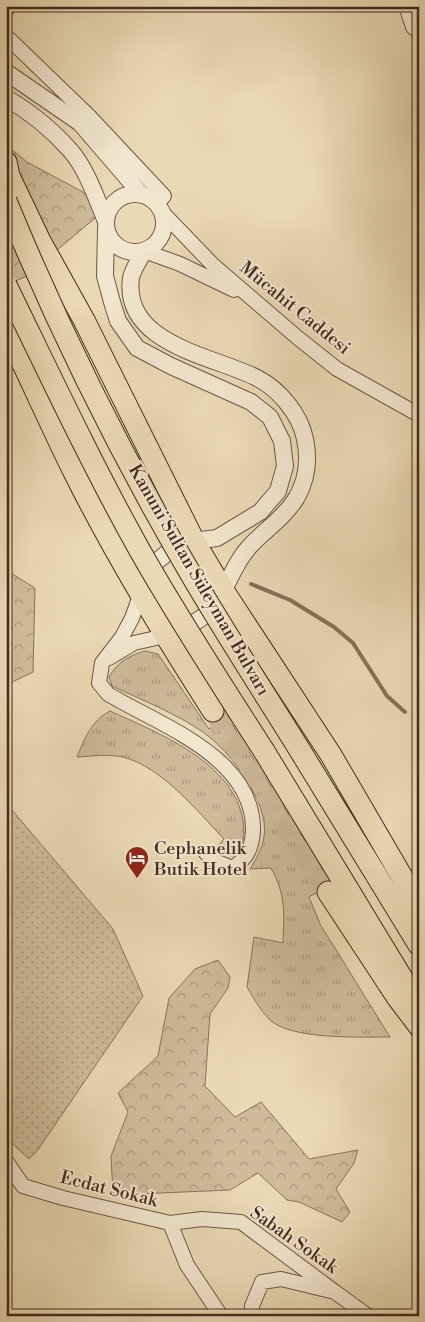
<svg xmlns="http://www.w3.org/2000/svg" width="425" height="1322" font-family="'Libre Bodoni',serif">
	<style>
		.grass { fill: url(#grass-dots); stroke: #8a725c }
		.forest { fill: url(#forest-crowns); stroke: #8a725c }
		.park { fill: url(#park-tufts); stroke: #8a725c }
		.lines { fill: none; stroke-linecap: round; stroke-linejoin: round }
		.stream { stroke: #876f59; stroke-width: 4 }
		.primary-tunnel { stroke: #c9b696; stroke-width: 21; stroke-dasharray: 21 11; stroke-linecap: butt }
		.minor-casing { stroke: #705544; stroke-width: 16 }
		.tertiary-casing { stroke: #705544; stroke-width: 18 }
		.primary-casing { stroke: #47291e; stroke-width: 23 }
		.minor { stroke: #f1e6ce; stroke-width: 14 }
		.tertiary { stroke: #f1e6ce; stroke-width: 16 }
		.primary { stroke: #e9d9b4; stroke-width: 21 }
		.primary-bridge-casing { stroke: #47291e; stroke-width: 23; stroke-linecap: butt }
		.primary-bridge { stroke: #e9d9b4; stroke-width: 21 }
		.labels { text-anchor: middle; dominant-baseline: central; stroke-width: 4; stroke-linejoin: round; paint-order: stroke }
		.street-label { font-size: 18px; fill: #47291e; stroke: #f1e6ce }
		.poi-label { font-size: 18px; fill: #47291e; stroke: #f1e6ce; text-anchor: start }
	</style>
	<defs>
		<pattern id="grass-dots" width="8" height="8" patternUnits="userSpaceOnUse" patternTransform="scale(1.25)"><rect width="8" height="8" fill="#cdbb9a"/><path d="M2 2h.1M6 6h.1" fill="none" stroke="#a8987d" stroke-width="1.8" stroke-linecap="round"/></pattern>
		<pattern id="forest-crowns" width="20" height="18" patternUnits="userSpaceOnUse" patternTransform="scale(1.25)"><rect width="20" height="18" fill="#cdbb9a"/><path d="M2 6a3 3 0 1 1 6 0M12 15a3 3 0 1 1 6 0" fill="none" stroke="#a8987d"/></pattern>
		<pattern id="park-tufts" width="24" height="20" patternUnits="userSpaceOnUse" patternTransform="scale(1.25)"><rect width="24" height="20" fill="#cdbb9a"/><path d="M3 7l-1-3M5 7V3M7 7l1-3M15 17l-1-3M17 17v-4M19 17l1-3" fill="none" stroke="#a8987d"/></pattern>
	</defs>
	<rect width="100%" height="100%" fill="#e9d9b4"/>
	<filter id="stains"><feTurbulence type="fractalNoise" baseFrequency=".004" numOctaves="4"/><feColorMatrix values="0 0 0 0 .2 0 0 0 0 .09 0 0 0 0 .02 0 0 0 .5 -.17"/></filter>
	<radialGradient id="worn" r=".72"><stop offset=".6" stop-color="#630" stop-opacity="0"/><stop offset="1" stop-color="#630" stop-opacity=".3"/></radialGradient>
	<path class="grass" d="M6,803l107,126 30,67 -106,155 -8,8 -23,-21z"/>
	<path class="forest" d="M6,134l5,15 16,13 56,30 17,22 -75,63 -19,8z
		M6,565l3,7 26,16 -2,84 -27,13z
		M218,960l12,17 -2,11 -18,26 -5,72 30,31 26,-15 48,57 49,-9 -4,13 -18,26 14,23 -8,10 -43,-20 -12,-2 -29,-27 -28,17 -117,5 -2,-39 17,-44 -10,-19 40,-37 11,-58 26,-29z"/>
	<path class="park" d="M145,651l13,3 51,75 19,-11 104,166 -23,13 11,27 70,113c-29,0 -101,3 -121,-18 -9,-9 -16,-22 -22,-32l7,-50 29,6c1,-30 3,-48 -12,-75l-21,1c6,-10 12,-20 14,-32 6,-34 -34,-86 -61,-105 -28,-19 -61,-32 -91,-46l-3,-9c9,-15 19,-21 36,-26z
		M110,711c48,22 124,51 133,110 2,14 1,25 -10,35l-8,-2 -9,-6 8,-9c-27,-28 -62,-72 -101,-82 -14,-3 -31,-1 -46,0 8,-19 14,-36 33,-46z"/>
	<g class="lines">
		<path class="stream" d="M251,584l39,16 44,27 19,16 34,53 18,16"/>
		<path class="primary-tunnel" d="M213,711l115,181"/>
		<g class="minor-casing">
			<path id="minor" d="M406,6l7,21 6,5
				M6,10l4,-4
				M6,36l83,80 75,80 -7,7
				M162,212l51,53 85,73 39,31 82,46
				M144,251l36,13 54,26
				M141,593l-9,25 -10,19 -20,26 -3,20 9,11c51,31 147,63 145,137 -1,17 -6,28 -21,37l-17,-7 -9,-8
				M109,658l25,-15 31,-7
				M6,1161l17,25 40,12 107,25 32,-4 39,3 94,70
				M170,1223l17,42 34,51
				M252,1316v-10l10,-24 19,-3 54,13 33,24"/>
		</g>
		<g class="tertiary-casing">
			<path id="tertiary" d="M6,72l74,51 61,71
				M6,98c23,13 46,32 64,52 16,18 26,47 35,69
				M106 223a29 29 0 1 1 58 0a29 29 0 1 1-58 0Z
				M106,229l-1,47 7,26 6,19 19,27 34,18 80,36 19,15 12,24 3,25 -7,25 -18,21 -43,26 -23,3 -27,12 -22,18v4
				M144,251c-4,8 -11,18 -13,27 -9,67 84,78 126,100 22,11 43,36 48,61 4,19 2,40 -8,58 -12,20 -32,33 -47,49 -15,16 -21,37 -33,56 -9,15 -27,23 -42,31"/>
		</g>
		<g class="primary-casing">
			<path id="primary" d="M6,162l3,14 31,65 44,79 110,221 29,49 108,165 88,151
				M6,329c24,48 45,97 69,145 41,82 89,160 138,237
				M264,751l155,255
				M304,757l115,188
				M328,892l69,105 22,29"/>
		</g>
		<use href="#minor" class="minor"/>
		<use href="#tertiary" class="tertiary"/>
		<use href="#primary" class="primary"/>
		<g class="primary-bridge-casing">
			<path id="primary-bridge" d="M6,201c54,131 118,260 190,382 35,59 72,116 108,174
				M6,285c43,88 85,178 133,264 39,69 82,135 125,202"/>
		</g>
		<use href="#primary-bridge" class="primary-bridge"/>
	</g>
	<defs>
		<g id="hotel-pin" transform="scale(1.25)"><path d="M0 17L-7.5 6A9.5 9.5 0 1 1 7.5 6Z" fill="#8f2418" stroke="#f1e6ce"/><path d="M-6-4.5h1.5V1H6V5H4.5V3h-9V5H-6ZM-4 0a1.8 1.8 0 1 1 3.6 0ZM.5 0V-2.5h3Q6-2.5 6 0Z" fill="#fff"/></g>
	</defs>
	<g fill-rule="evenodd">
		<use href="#hotel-pin" x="137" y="858"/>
	</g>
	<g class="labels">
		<g class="street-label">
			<text transform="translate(295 308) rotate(39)">Mücahit Caddesi</text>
			<text transform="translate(199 580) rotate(60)">Kanuni Sultan Süleyman Bulvarı</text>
			<text transform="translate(109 1189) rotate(14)">Ecdat Sokak</text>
			<text transform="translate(294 1240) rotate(35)">Sabah Sokak</text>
		</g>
		<g class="poi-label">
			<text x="154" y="848">Cephanelik<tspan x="154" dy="21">Butik Hotel</tspan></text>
		</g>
	</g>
	<rect width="425" height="1322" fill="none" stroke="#e9d9b4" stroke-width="25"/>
	<rect x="8" y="8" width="410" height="1307" fill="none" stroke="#47291e" stroke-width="2.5"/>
	<rect x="12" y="12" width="400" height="1297" fill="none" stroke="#47291e"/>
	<rect width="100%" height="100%" filter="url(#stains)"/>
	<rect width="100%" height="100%" fill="url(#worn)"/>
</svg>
